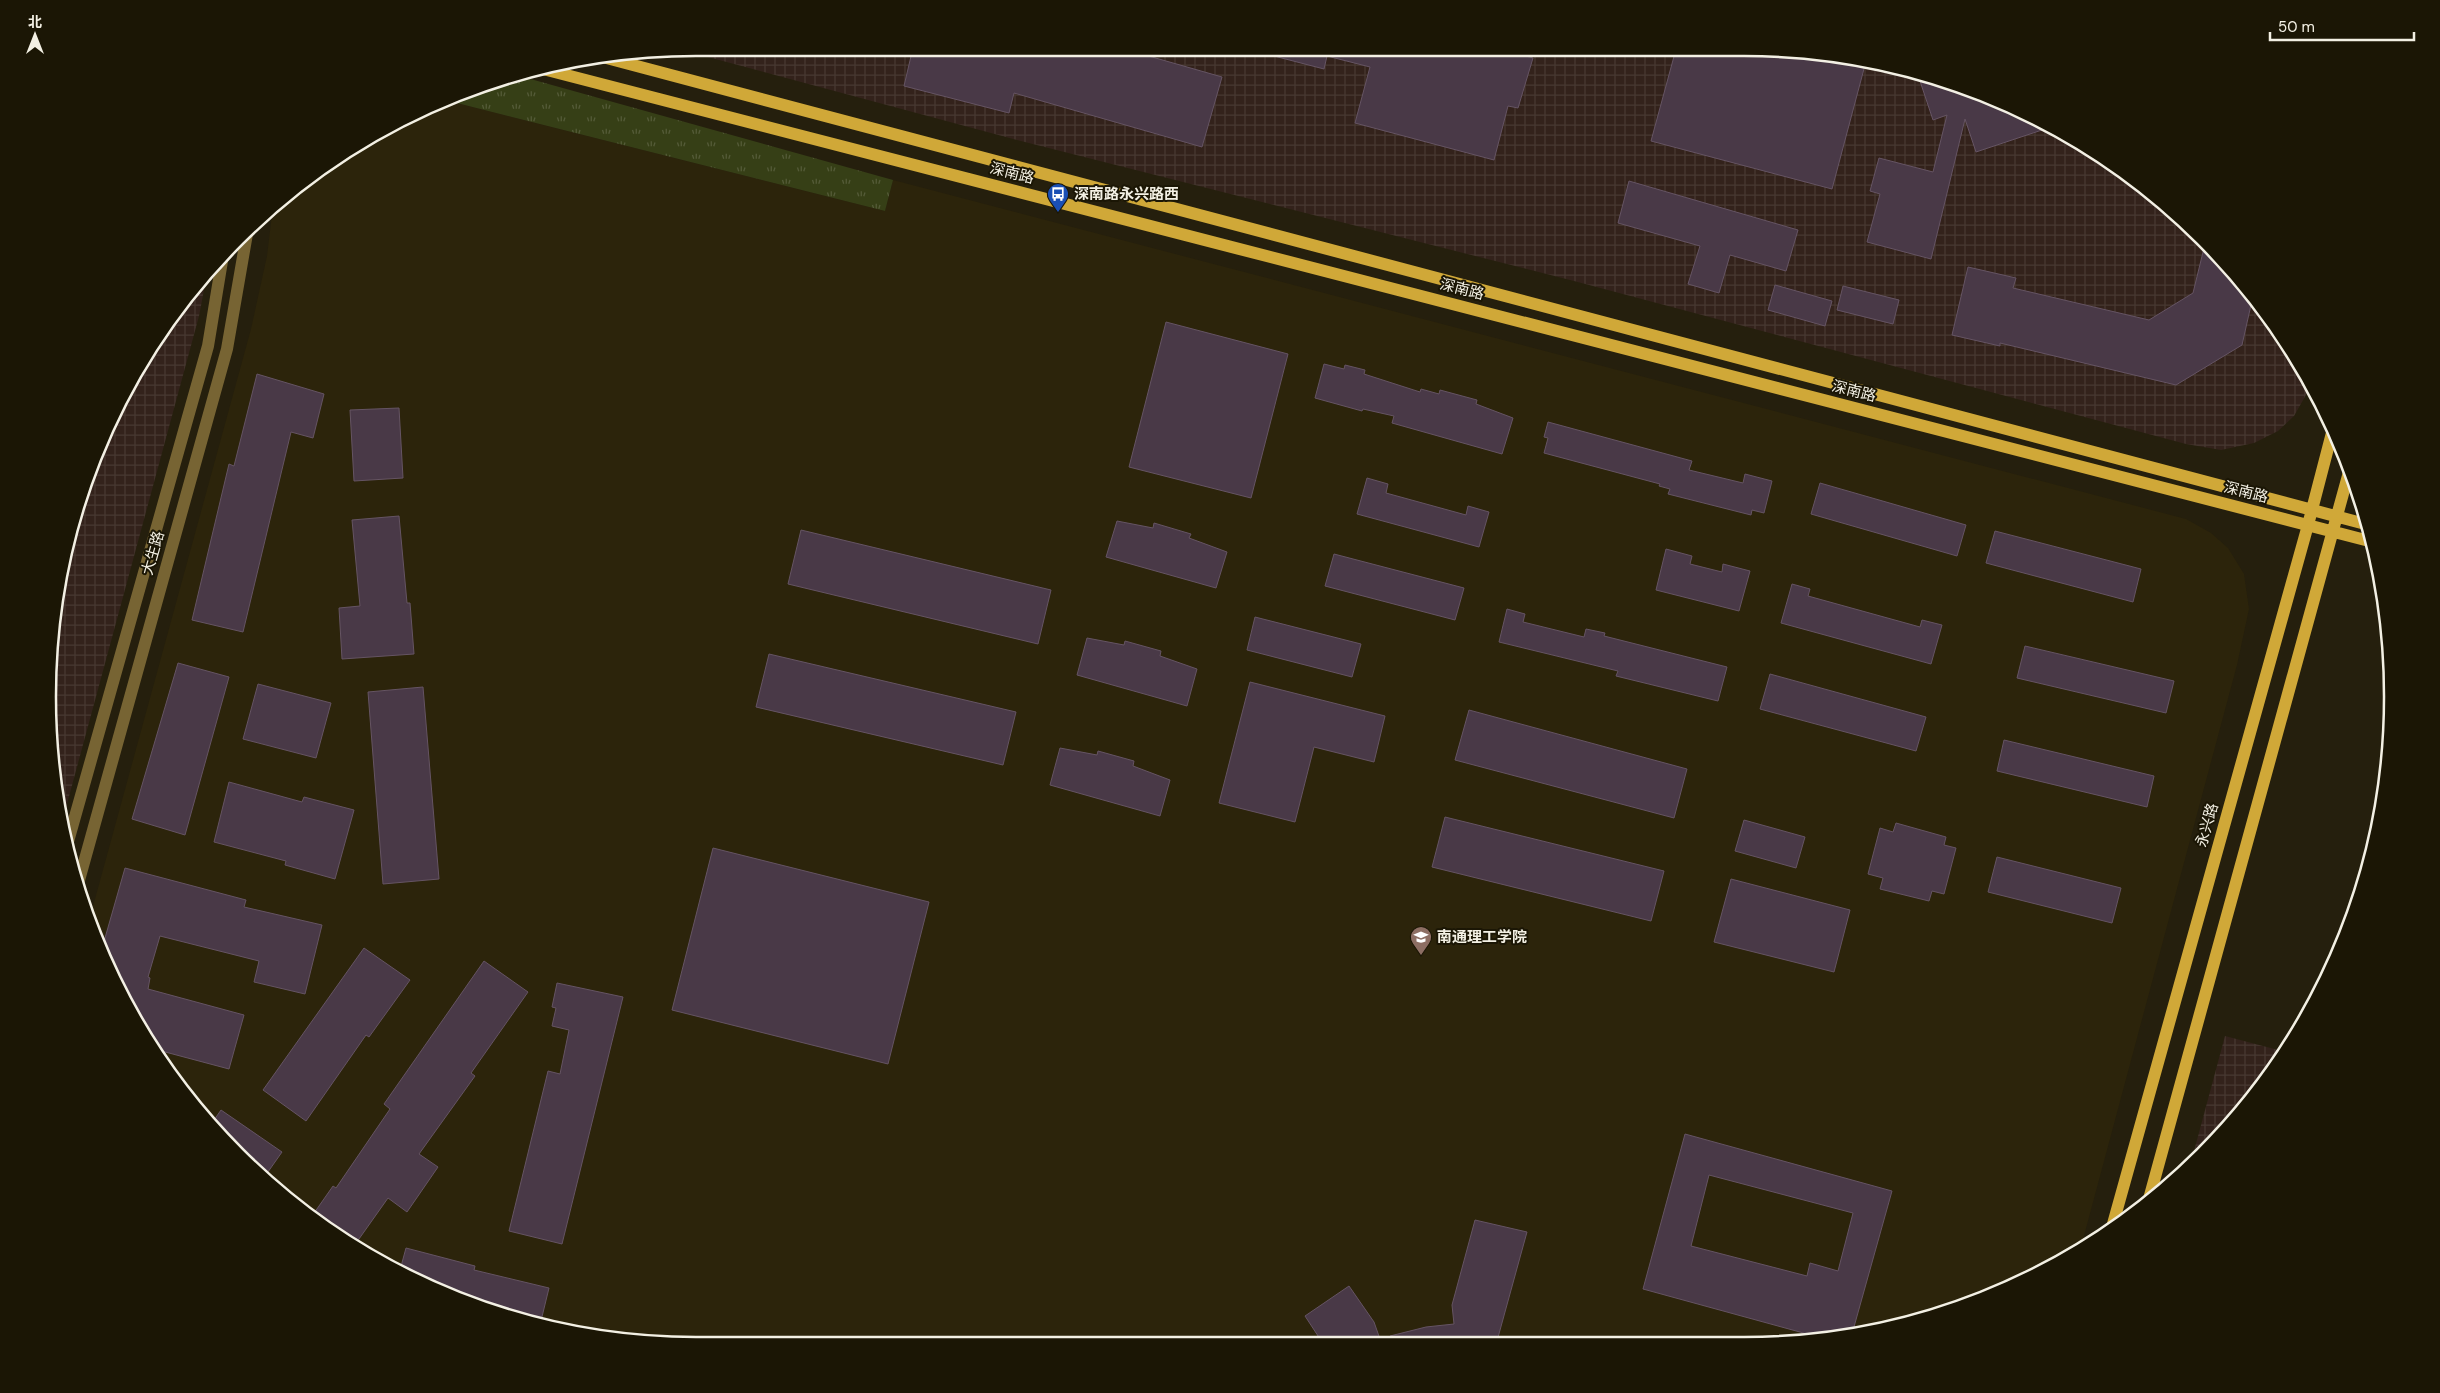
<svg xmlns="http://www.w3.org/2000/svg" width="2440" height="1393" font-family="'DM Sans','Noto Sans SC',sans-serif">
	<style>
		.built { fill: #2c240b }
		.industrial { fill: url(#industrial-grid) }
		.grass { fill: url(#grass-tufts) }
		.building { fill: #493947; stroke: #655463; fill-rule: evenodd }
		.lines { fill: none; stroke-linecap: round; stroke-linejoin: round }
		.tertiary { stroke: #776433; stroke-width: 12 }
		.primary { stroke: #d0a838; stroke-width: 12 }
		.labels { text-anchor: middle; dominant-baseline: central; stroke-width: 4; stroke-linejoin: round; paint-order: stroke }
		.street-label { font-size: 15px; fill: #f3f0e4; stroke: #1b1605 }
		.poi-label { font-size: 15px; font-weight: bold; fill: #f3f0e4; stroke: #1b1605; text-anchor: start }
		.rim { fill: none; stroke: #f3f0e4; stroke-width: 2.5 }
	</style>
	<defs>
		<pattern id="industrial-grid" width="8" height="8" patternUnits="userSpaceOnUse" patternTransform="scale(1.25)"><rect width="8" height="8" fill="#33221b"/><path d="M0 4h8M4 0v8" fill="none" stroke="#473831"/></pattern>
		<pattern id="grass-tufts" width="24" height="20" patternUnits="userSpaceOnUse" patternTransform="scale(1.25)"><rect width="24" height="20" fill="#363f16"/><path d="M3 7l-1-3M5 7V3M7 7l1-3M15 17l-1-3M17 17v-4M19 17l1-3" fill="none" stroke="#545b38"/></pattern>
	</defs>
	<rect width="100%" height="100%" fill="#251f0d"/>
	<path class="built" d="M445,100l440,111 8,-31 1293,339 25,14 17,15 16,26 5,35 -12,56 -156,582 -129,64 -124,29 -1174,4 -126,-21 -156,-65 -103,-73 -61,-61 -73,-103 -38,-76 -8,-24 162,-592 16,-73 6,-50 29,-25 107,-66z"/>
	<path class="industrial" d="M1786,49l166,33 116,53 104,74 87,93 52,84 -17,30 -16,15 -24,12 -33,7 -35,-6 -612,-163 -557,-141 -324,-87z
		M207,274l-8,42 -138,510 -12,-87 4,-127 17,-84 44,-118 43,-74z
		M2225,1036l57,15 -79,104 -13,11z"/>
	<path class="grass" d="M516,75l377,105 -8,31 -440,-111 43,-18z"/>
	<path class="building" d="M1676,49h110l79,16 -33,124 -181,-48z
		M1504,50l29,8 -15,50 -10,-2 -14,54 -139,-37 15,-56 -43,-11 -3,13 -50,-13v-5z
		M1131,51l91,26 -20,70 -188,-54 -5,20 -105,-27 8,-34z
		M1918,75l34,7 99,45 -75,25 -11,-33 -34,140 -64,-17 13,-48 -10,-3 9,-33 54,14 14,-57 -14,5z
		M1629,181l169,49 -12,41 -56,-16 -11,38 -31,-9 12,-38 -82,-23z
		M2205,244l48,52 -11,49 -66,40 -176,-42v3l-48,-11 16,-68 48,11 -3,10 136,32 44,-27z
		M1775,285l57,16 -7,25 -57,-16z
		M1843,286l56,14 -6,24 -56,-14z
		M1166,322l122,32 -37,144 -122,-31z
		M1324,364l20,5 1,-4 20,5 -1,4 56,18 1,-3 18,5 1,-4 37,10 -1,4 37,14 -11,36 -110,-31 2,-7 -31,-7 -1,2 -47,-13z
		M257,374l67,20 -11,44 -22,-6 -48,200 -51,-12 37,-156 5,2z
		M399,408l4,70 -49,3 -4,-71z
		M1548,422l144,39 -3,9 54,13 2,-9 27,7 -8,32 -12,-3 -1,5 -83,-21 2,-5 -11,-3 1,-2 -116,-31 4,-15 -4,-1z
		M1367,478l21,6 -2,9 80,22 2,-9 21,6 -10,35 -122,-33z
		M1820,483l146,42 -9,31 -146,-42z
		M399,516l8,87h3l4,51 -72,5 -3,-51 21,-2 -8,-86z
		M1117,521l36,7 1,-5 37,11 -2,4 38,14 -11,36 -110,-31z
		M801,530l250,60 -13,54 -250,-60z
		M1995,531l146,38 -8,33 -147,-39z
		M1666,549l26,7 -2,8 32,8 1,-8 27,7 -11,40 -83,-21z
		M1334,554l130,34 -9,32 -130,-34z
		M1792,584l18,5 -2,7 112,31 2,-7 20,5 -11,39 -150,-41z
		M1507,609l18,5 -2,8 61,15 2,-8 19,4 -1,3 123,31 -9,34 -102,-25 2,-5 -119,-29z
		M1255,617l106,27 -9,33 -105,-27z
		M1087,638l37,7 1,-4 36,10 -1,5 37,13 -10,37 -110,-31z
		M2025,646l149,35 -8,32 -149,-35z
		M769,654l247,58 -13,53 -247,-58z
		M178,663l51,14 -44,158 -53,-16z
		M1770,674l156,43 -10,34 -156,-42z
		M1250,682l135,34 -11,46 -60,-15 -19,75 -76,-19z
		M258,684l73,19 -15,55 -73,-19z
		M423,687l16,192 -56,5 -15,-192z
		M1469,710l218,59 -13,49 -219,-58z
		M2004,740l150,36 -7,31 -150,-36z
		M1060,748l37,7 1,-4 36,10 -1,5 37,14 -10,36 -110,-31z
		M229,782l73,20 2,-5 50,13 -19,69 -50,-14 1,-4 -72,-19z
		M1445,817l219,54 -13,50 -219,-54z
		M1744,820l61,17 -9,31 -61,-17z
		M1896,823l50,14 -2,8 12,3 -12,46 -12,-3 -3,10 -49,-12 3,-11 -15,-4 12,-46 13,4z
		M713,848l216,54 -41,162 -216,-54z
		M1997,857l124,31 -9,35 -124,-31z
		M125,868l121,32 -2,7 78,18 -17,69 -51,-12 5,-21 -99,-25 -12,41 2,1 -2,11 96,26 -15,54 -75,-20 -19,-28 -34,-69z
		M1731,879l119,31 -16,62 -120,-30z
		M364,948l46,32 -41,57 -3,-2 -60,86 -43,-31z
		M484,961l44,31 -57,81 4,3 -56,78 19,13 -31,45 -19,-14 -34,48 -42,-30 21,-30 3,2 54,-79 -6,-5z
		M557,983l66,14 -61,247 -53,-13 39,-160 12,3 9,-44 -17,-4 4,-18 -4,-1z
		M221,1110l61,42 -19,27 -53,-53z
		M1685,1134l207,57 -40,143 -23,6 -186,-51zM1709,1175l144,38 -15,58 -28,-8 -3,13 -116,-30z
		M1475,1220l52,12 -30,109 -107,1v-6l36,-9 28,-3 -2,-19z
		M406,1248l69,18 -1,4 75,18 -9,37 -12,-2 -128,-53z
		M1349,1286l25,36 7,20h-59l-17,-26z"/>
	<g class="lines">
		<path class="tertiary" d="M67,845l141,-499 15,-91
			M78,884l149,-535 21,-121"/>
		<path class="primary" d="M599,56l1770,469
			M543,69l1830,473
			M2149,1199l200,-727
			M2111,1231l197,-706 25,-96"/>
	</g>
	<defs>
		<g id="bus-pin" transform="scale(1.125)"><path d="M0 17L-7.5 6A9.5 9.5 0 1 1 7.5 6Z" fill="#1a4fb4" stroke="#1b1605"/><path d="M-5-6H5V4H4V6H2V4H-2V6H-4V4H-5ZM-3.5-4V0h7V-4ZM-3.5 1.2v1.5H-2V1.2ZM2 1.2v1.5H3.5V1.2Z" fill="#fff"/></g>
		<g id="university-pin" transform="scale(1.125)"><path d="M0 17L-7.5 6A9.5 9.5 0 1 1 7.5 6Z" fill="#8d6e63" stroke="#1b1605"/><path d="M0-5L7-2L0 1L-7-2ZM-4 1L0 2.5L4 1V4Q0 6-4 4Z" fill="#fff"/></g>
	</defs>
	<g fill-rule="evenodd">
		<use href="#bus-pin" x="1058" y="194"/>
		<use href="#university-pin" x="1421" y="937"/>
	</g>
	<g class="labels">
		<g class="street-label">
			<text transform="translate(1012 173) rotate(14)">深南路</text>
			<text transform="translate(1462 289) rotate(14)">深南路</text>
			<text transform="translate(1854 391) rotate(14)">深南路</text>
			<text transform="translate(2246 492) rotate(14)">深南路</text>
			<text transform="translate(153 553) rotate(-74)">大生路</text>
			<text transform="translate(2207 825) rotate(-74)">永兴路</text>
		</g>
		<g class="poi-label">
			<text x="1074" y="194">深南路永兴路西</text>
			<text x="1437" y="937">南通理工学院</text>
		</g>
	</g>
	<path d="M0 0H2440V1393H0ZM696 56H1744A640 640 0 0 1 2384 696V697A640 640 0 0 1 1744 1337H696A640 640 0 0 1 56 697V696A640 640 0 0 1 696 56Z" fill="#1b1605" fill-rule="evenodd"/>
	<path class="rim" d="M696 56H1744A640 640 0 0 1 2384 696V697A640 640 0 0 1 1744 1337H696A640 640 0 0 1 56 697V696A640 640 0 0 1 696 56Z"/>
	<g transform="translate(35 35)" stroke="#1b1605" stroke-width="4" paint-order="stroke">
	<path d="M0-4L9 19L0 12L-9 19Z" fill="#f3f0e4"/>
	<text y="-8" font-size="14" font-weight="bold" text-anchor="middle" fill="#f3f0e4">北</text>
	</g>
	<path d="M2270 32v8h144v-8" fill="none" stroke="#f3f0e4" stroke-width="2.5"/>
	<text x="2278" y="32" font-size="15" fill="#f3f0e4" stroke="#1b1605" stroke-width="4" paint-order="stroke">50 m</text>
</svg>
